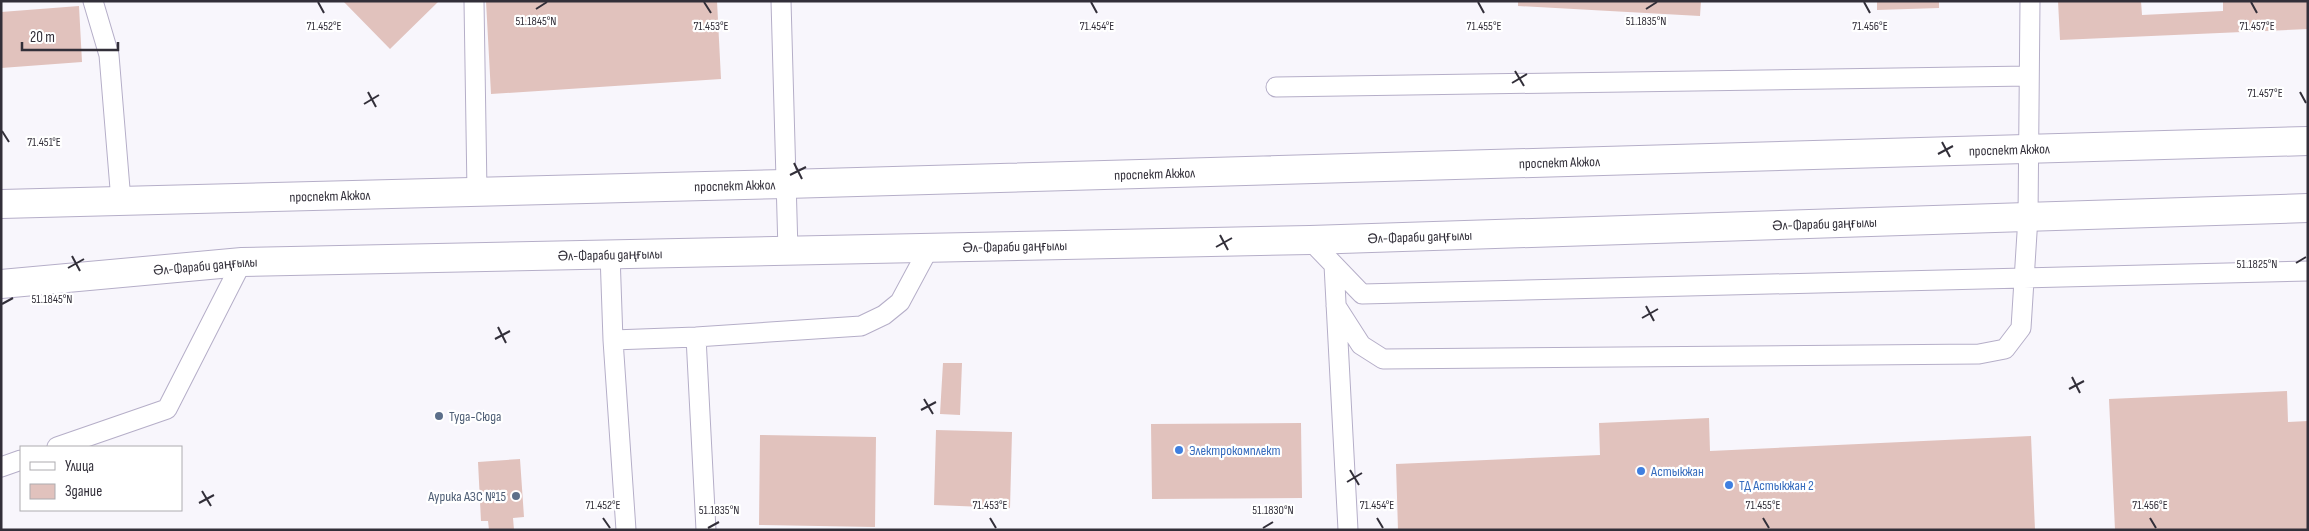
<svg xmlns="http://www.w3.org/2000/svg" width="2309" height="531" font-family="'Sofia Sans Condensed',sans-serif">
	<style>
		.building { fill: #e1c2bd }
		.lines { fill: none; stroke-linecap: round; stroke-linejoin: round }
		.service-casing { stroke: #b5aec8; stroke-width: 21 }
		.secondary-casing { stroke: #b5aec8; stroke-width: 30 }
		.service { stroke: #fff; stroke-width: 19 }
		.secondary { stroke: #fff; stroke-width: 28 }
		.ticks { fill: none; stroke: #322f39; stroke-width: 2 }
		.service-dot { fill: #5c6f8a; stroke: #fff; stroke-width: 2 }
		.shop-dot { fill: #3f7fe0; stroke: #fff; stroke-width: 2 }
		.labels { text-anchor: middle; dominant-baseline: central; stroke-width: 4.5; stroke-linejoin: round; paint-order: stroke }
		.street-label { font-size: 14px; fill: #322f39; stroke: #fff }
		.service-label { font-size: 14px; fill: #4e5e75; stroke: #fff; text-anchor: start }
		.shop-label { font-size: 14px; fill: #366cbe; stroke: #fff; text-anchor: start }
		.ticks-label { font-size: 12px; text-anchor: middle; fill: #322f39; stroke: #fff; stroke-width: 4.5; stroke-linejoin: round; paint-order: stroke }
	</style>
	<rect width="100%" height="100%" fill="#f8f6fc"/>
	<path class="building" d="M343,1h96l-49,48z
		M486,1h231l4,78 -230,15z
		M1518,1h183l-1,15 -182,-10z
		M1877,1h62v7l-62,2z
		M2058,1h83l1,14 81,-4v-10h85v28l-248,11z
		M79,6l3,56 -81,6v-56z
		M943,363h19l-2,52 -20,-1z
		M2287,391l1,31 20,-1v109h-193l-6,-131z
		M1709,418l1,33 321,-15 4,94h-637l-2,-66 204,-9 -1,-32z
		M1301,423l1,75 -150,1 -1,-75z
		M936,430l76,2 -2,76 -76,-3z
		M760,435l116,2 -1,90 -116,-2z
		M520,459l4,58 -11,1 1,12h-25l-1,-9h-7l-3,-59z"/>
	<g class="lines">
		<g class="service-casing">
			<path id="service" d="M93,1l16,54 12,146
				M474,1l3,191
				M781,1l7,250
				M1276,87l753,-11
				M1310,240l52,54 946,-23
				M610,254l3,86 13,190
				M1334,265l14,265
				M1336,306l25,39 22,14 596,-5 26,-5 16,-21 7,-111 2,-216
				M696,337l10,193
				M613,340l83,-3 165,-11 23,-11 16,-13 29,-54
				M57,447l110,-38 75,-147
				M1,467l20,-7"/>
		</g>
		<g class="secondary-casing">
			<g id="secondary">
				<path id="s1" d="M1,204l785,-20 1522,-43"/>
				<path id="s2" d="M1,284l241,-22 1068,-22 998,-32"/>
			</g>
		</g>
		<use href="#service" class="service"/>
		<use href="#secondary" class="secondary"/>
	</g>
	<path class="ticks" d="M318,2l6,11M704,2l7,11M1091,2l6,11M1478,2l6,11M1864,2l6,11M2251,2l6,11M536,9l11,-7M1646,9l11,-7M1515,71l9,15M1512,83l15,-9M368,92l8,15M2300,92l6,11M364,104l15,-9M2,131l7,11M1942,142l8,15M1938,154l15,-8M794,163l8,16M790,175l16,-8M1220,235l8,15M1216,247l16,-9M72,256l8,15M2296,263l10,-6M68,268l16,-9M2,304l11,-6M1646,306l8,15M1642,318l16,-9M498,327l8,16M495,339l15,-8M2072,377l8,16M2069,389l15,-8M924,399l9,15M921,410l15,-8M1350,470l9,15M1347,482l15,-9M202,491l9,15M199,503l15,-8M603,518l7,10M990,518l6,10M1377,518l6,10M1763,518l6,10M2150,518l6,10M708,528l11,-6M1263,528l10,-6"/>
	<g class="service-dot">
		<circle cx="439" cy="416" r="5"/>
		<circle cx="516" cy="496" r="5"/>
	</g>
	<g class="shop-dot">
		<circle cx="1179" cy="450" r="5"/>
		<circle cx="1641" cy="471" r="5"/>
		<circle cx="1729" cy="485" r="5"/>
	</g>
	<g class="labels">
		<g class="street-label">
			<text stroke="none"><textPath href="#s1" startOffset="2009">проспект Акжол</textPath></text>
			<text stroke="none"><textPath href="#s1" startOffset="1559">проспект Акжол</textPath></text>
			<text stroke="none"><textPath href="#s1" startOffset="1154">проспект Акжол</textPath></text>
			<text stroke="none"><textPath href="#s1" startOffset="734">проспект Акжол</textPath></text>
			<text stroke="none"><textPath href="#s1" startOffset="329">проспект Акжол</textPath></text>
			<text stroke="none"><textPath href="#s2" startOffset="1825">Әл-Фараби даңғылы</textPath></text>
			<text stroke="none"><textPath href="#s2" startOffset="1420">Әл-Фараби даңғылы</textPath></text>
			<text stroke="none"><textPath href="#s2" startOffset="1015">Әл-Фараби даңғылы</textPath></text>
			<text stroke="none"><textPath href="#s2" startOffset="610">Әл-Фараби даңғылы</textPath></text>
			<text stroke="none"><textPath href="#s2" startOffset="205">Әл-Фараби даңғылы</textPath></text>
		</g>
		<g class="service-label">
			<text x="449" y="416">Туда-Сюда</text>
			<text x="506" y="496" text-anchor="end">Аурика АЗС №15</text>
		</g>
		<g class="shop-label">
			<text x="1189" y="450">Электрокомплект</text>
			<text x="1651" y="471">Астыкжан</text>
			<text x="1739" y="485">ТД Астыкжан 2</text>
		</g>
	</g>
	<g class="ticks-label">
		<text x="536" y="25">51.1845°N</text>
		<text x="1646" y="25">51.1835°N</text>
		<text x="324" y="30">71.452°E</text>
		<text x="711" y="30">71.453°E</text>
		<text x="1097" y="30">71.454°E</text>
		<text x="1484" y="30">71.455°E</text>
		<text x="1870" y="30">71.456°E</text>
		<text x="2257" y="30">71.457°E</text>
		<text x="2265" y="97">71.457°E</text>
		<text x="44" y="146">71.451°E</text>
		<text x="2257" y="268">51.1825°N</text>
		<text x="52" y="303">51.1845°N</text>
		<text x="603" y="509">71.452°E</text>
		<text x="990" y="509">71.453°E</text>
		<text x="1377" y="509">71.454°E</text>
		<text x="1763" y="509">71.455°E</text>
		<text x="2150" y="509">71.456°E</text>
		<text x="719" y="514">51.1835°N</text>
		<text x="1273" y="514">51.1830°N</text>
	</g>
	<rect width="2309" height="531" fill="none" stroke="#322f39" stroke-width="5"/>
	<rect x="20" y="446" width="162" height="65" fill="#ffffff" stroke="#adacb0"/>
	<rect x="30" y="462" width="25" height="8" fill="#ffffff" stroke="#adacb0"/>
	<text x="65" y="471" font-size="15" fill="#322f39">Улица</text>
	<rect x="30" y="484" width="25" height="15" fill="#e1c2bd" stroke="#adacb0"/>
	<text x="65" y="496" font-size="15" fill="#322f39">Здание</text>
	<path d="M22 42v8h96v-8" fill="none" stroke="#322f39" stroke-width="2.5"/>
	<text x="30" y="42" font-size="15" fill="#322f39" stroke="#ffffff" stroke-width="4" paint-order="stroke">20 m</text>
</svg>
